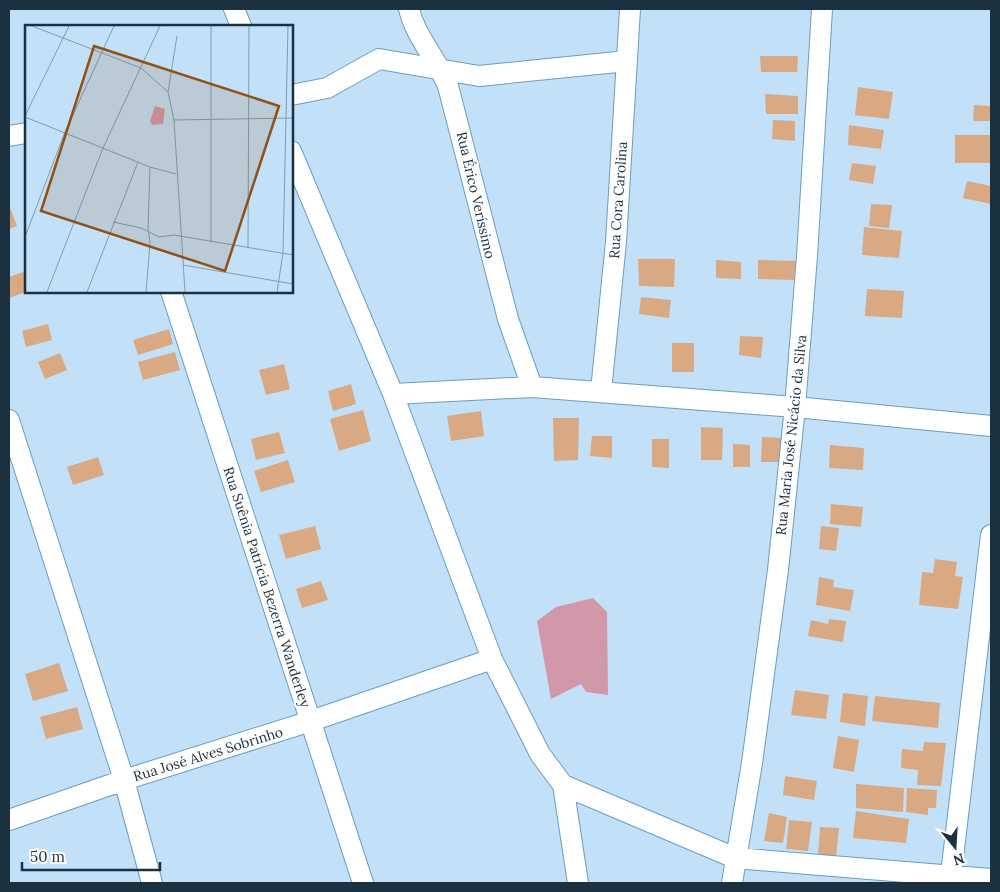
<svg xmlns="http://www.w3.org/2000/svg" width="1000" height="892" font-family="Lora,serif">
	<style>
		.pitch { fill: #d198a9 }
		.building { fill: #d8a983 }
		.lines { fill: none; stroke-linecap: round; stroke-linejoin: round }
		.street-casing { stroke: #6a9dc0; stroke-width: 22 }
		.street { stroke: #fff; stroke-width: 20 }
		.labels { text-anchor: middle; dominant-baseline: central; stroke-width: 4.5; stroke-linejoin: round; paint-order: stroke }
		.street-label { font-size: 14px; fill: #1c3140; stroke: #fdfdfd }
		.inset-road { fill: none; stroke: #809bae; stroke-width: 1 }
		.view { fill: #8f5114; fill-opacity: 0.15; stroke: #8f5114; stroke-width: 2.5 }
		.inset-edge { fill: none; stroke: #1c3140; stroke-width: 2.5 }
	</style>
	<rect width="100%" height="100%" fill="#c2e1f8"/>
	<path class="pitch" d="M593,598l14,14 1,83 -22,-3 -5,-8 -30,15 -14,-78 19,-14z"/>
	<path class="building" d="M760,56h38l-1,16h-36z
		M858,87l35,5 -4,27 -34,-4z
		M765,94l33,2v18h-32z
		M974,105l17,1v15h-18z
		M773,120l22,1v20l-23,-2z
		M849,125l35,5 -3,19 -33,-4z
		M955,135h36v28h-36z
		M852,163l24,3 -3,18 -24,-4z
		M967,181l24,5v18l-28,-6z
		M871,204l21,1 -3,23 -20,-2z
		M9,205l8,21 -8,3z
		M864,227l38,4 -3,27 -37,-3z
		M638,259h37l-1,28 -35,-1z
		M716,260l25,2v17l-25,-1z
		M758,260l38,1 -2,19 -36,-1z
		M26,271v21l-17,6v-21z
		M867,289l37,2 -2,27 -37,-2z
		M641,297l30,3 -2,18 -30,-4z
		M48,324l4,16 -26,7 -4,-16z
		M169,329l4,15 -35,11 -5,-15z
		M740,336l23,1 -2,21 -22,-3z
		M672,343h22v29h-22z
		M175,352l5,18 -37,10 -5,-18z
		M60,353l7,17 -22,9 -7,-17z
		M284,364l6,25 -24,6 -7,-25z
		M351,384l5,20 -23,7 -5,-20z
		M363,410l8,31 -32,10 -9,-32z
		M481,411l3,25 -33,5 -4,-25z
		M553,418h26l-1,42 -24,1z
		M701,427l22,1 -1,32h-21z
		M279,432l6,21 -29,7 -5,-21z
		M592,436h20v22l-22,-2z
		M762,437l21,1 -2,24h-20z
		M652,439h17v29l-17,-1z
		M733,444l17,1v22h-17z
		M830,445l34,3 -1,22 -34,-2z
		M98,457l6,18 -31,10 -6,-18z
		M288,460l7,22 -34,10 -7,-21z
		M831,504l32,3 -2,20 -31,-3z
		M315,526l6,23 -35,10 -7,-24z
		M821,526l18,2 -3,23 -17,-2z
		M935,559l22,3 -2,14 8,1 -5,32 -39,-4 3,-33 11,1z
		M819,577l15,3 -1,7 21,3 -4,21 -34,-6z
		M321,581l7,19 -26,8 -6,-19z
		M829,619l17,2 -3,21 -35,-6 3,-16 17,4z
		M59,663l9,28 -35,10 -8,-27z
		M795,690l34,5 -3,24 -35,-4z
		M843,693l25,3 -3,30 -25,-4z
		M875,696l65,7 -2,25 -66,-7z
		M77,707l6,22 -37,10 -6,-22z
		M838,736l21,4 -5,32 -21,-4z
		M924,742l22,1 -5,43 -24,-1 1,-15 -17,-2 1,-19 21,2z
		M785,776l32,5 -3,19 -31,-5z
		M856,784l48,4 -1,24 -47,-4z
		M907,788l30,2 -1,18h-8v7l-22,-3z
		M856,811l53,8 -3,24 -53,-5z
		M769,813l18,4 -4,26 -19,-2z
		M789,820l23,2 -4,29 -22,-2z
		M820,827l19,1 -3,30 -18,-2z"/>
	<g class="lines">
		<g class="street-casing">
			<path id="street" d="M234,9l7,17
				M409,9c7,29 28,50 39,77l60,233 24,68
				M291,95l36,-7 52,-29 100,17 148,-15
				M9,136l17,-3
				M291,151l102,243 99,265 48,95 23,31 172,73 256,21
				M171,291l192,592
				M601,391l15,-149 14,-233
				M393,394l139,-7 263,20 196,19
				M9,420l115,360 28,103
				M563,785l15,98
				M9,820l115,-40 187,-59 181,-62
				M732,883l20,-120 26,-193 17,-163 12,-151 15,-247
				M950,883l41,-348"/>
		</g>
		<use href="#street" class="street"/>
	</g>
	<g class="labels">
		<g class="street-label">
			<text transform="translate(476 195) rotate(77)">Rua Érico Veríssimo</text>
			<text transform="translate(618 200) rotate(-86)">Rua Cora Carolina</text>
			<text transform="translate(791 435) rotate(-84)">Rua Maria José Nicácio da Silva</text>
			<text transform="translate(267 587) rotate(72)">Rua Suênia Patrícia Bezerra Wanderley</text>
			<text transform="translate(208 754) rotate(-17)">Rua José Alves Sobrinho</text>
		</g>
	</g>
	<g transform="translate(25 25)">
		<rect width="268" height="268" fill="#c2e1f8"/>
		<path d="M130,81l10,3 -2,15 -11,1 -2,-4z" fill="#d198a9"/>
		<path class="inset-road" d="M7,1l109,42 27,24 6,28 11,172M143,67l9,-56M0,91l44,-90M0,92l125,50 26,7M149,95l119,-2M88,197l28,6 18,9 15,-2 119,20M0,212l40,-105 49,-106M186,217v-216M223,223l1,-222M158,240l110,19M22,267l56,-144 57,-122M62,267l51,-130M121,267l4,-49 -2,-15 2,-61M252,267l6,-39 5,-227"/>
		<path class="view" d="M69,21l185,60 -54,165 -184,-60z"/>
		<rect width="268" height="268" class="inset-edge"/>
	</g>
	<rect width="1000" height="892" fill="none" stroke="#1c3140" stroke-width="20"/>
	<g transform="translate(955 847) rotate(162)" stroke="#fdfdfd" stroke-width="4" paint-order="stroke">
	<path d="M0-4L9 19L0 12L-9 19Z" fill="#1c3140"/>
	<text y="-8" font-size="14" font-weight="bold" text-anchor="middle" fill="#1c3140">N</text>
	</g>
	<path d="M22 862v8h138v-8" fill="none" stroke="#1c3140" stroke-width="2.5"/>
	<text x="30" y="862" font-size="15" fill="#1c3140" stroke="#fdfdfd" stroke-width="4" paint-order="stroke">50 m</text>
</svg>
